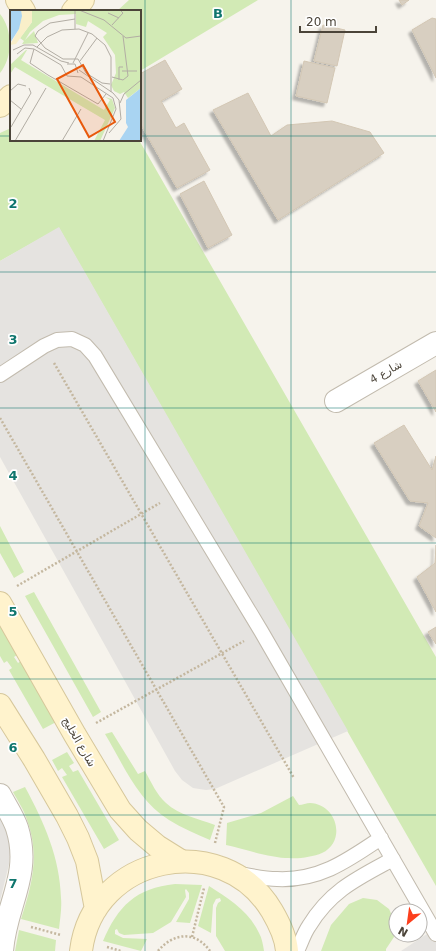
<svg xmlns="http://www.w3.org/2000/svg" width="436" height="951" font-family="'DejaVu Sans',Vazirmatn,sans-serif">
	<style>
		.green { fill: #d2eab5 }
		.parking { fill: #e5e3e0 }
		.building { fill: #d8cfc1; stroke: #d3c7b4; filter: url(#shadow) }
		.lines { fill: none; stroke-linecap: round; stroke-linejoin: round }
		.service-casing { stroke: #c2bbae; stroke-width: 16 }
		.minor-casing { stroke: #c2bbae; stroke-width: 24 }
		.secondary-casing { stroke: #d6c79b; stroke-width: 24 }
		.path { stroke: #c4b79f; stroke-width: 2.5; stroke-dasharray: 2 2; stroke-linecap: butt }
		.service { stroke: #fff; stroke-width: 14 }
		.minor { stroke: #fff; stroke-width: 22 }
		.secondary { stroke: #fff3cd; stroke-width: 22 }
		.grid { fill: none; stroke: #0f766e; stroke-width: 1; stroke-opacity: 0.55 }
		.labels { text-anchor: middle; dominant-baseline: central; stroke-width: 3.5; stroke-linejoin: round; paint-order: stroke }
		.street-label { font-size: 11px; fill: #4b4439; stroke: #fff }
		.inset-road { fill: none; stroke: #b2ada4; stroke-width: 1 }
		.view { fill: #e8590c; fill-opacity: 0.15; stroke: #e8590c; stroke-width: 2 }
		.inset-edge { fill: none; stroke: #4b4439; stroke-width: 2 }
		.grid-label { font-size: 13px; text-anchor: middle; font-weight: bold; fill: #0f766e; stroke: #fff; stroke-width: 3.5; stroke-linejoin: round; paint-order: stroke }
	</style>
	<defs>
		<filter id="shadow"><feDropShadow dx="-3.5" dy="3.5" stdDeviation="1" flood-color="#0004"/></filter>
	</defs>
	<rect width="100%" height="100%" fill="#f6f3ec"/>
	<path class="green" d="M129,0h129l-118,71v-60h-23z
		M0,14c13,16 13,43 0,59z
		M11,128v12h128l297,517v229l-377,-658 -59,33v-128z
		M0,526l24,46 -10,6 -14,-25z
		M34,592l67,120 -8,5 -68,-121z
		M0,626l17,29 -3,2 4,6 4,-3 36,61 -15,8 -34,-59 3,-2 -5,-7 -3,2 -4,-7z
		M112,732l26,42 7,-3c6,11 12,24 21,32 13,12 33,16 49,22l-5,15c-14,-6 -28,-12 -41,-20 -31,-19 -46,-56 -64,-86z
		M67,752l7,11 -5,3 4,6 5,-2 41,70 -15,9 -42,-72 5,-2 -5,-7 -4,3 -6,-11z
		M25,787c19,35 35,71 36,111 1,10 -1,21 -2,31l-38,-10c11,-35 19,-63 6,-99 -3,-10 -9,-19 -14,-28z
		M293,796l6,9c3,0 8,-2 11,-2 27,1 37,38 12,50 -9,4 -24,6 -33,5 -18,0 -45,-9 -63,-13l1,-22 34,-10z
		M175,884l27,1 -12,38 -14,-1 13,-23v-6l-3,-4 -1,1 1,7 -15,25 -18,11 -29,2 -5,-2 -2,-4 -2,1v4l8,4 24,1 -6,12 -38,-10c15,-35 33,-53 72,-57z
		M209,886c19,12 40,25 50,47 3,5 4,12 5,18h-39l-9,-15v-28l2,-5 3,-2 -1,-3 -4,1 -3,6 -2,28 -13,-7z
		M363,898l14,2 12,9 6,13 -1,15 -8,12v2h-65l10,-26 18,-21z
		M19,930l37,10 -1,11h-40z"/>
	<path class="parking" d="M59,227l289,504 -133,58 -9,1 -13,-2 -11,-8 -7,-9 -175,-314v-196z
		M0,806l12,32 -3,26 -9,37z
		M436,928v23h-35z"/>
	<path class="building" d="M399,0h10l-7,5z
		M432,18l4,1v59l-24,-48z
		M323,25l22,5 -8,36 -23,-5z
		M165,60l17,29 -21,12 15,27 8,-5 26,47 -33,18 -37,-65v-49z
		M304,61l31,7 -8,35 -31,-7z
		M248,93l23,43 16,-11 45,-4 38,11 14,21 -106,67 -65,-110z
		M204,181l28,54 -24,13 -28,-54z
		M436,370v42l-18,-31z
		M404,425l28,45 4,-14v82l-17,-12 9,-23 -18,-2 -36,-58z
		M436,545v67l-19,-35 18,-14z
		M436,627v17l-8,-12z"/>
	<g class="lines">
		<g class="service-casing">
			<path id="service" d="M0,375l44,-29 13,-6 15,-1 13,6 10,11 166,275 175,303
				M240,874c12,2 24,5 37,5 42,2 70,-18 104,-41
				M297,951c4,-8 7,-18 12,-25 22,-36 49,-48 84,-67"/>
		</g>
		<g class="minor-casing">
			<path id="minor" d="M336,401l100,-58
				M0,795c5,10 13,21 17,33 15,47 -12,78 -15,123"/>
		</g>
		<g class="secondary-casing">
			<path id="secondary" d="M17,0l7,11
				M73,11l10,-11
				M0,106l11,-10
				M0,603l75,132 45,75 18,20 19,16 24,15
				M0,705l34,54 33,57 11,22 9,23 9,48
				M81,951c12,-96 142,-123 191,-40 7,12 14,26 15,40"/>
		</g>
		<path class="path" d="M54,363l240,415
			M0,418l224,389 -9,36
			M17,586l143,-83
			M96,723l148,-82
			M31,927l30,8
			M192,937l12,-49
			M107,947l14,4
			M158,951c15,-18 37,-21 52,0"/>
		<use href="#service" class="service"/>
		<use href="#minor" class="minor"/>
		<use href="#secondary" class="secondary"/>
	</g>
	<path class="grid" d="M145,0v951M291,0v951M0,136h11M140,136h296M0,272h436M0,408h436M0,543h436M0,679h436M0,815h436"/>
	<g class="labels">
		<g class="street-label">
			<text transform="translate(386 372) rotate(-30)">شارع 4</text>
			<text transform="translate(79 742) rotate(60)">شارع الخليج</text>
		</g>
	</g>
	<g transform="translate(10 10)">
		<rect width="131" height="131" fill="#f6f3ec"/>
		<path d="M22,0h109v78l-13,10 -4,-6 -4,2 -6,-3 -3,-6 5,-12 -1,-18 -12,-18 4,-4 -19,-12 -2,6 -10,-3v-10l-17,1 -16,6 -13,11 -5,8 9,-9 4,12 -16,1 2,-3 -4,-3 12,-16zM16,40h6h-5l-6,10 83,50 6,-10 -5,-3 7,2 3,9 -15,33h-6l11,-21 -90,-53 -5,7v-9z" fill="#d2eab5"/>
		<path d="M11,0h11v12l-16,22 -6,1 9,-16z" fill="#f9efc9"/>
		<path d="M0,0h11l1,6 -3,13 -9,14zM131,78v53h-22l9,-14 -2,-4v-23z" fill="#a9d4f2"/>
		<path class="inset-road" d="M36,0h17M69,0l25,10 22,18 15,-2M98,3l11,5M65,9l-25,4 -12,8 -3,5 10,12 18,11h15l8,14 16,10 8,1M102,15l11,-12 -3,-3M65,19v-19M27,37l10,-10 15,-7 17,-1 13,5 13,11 6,12v35M24,39l-4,14 18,12 50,29 8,-10M3,40l11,-5h9l28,16 8,2M7,44l8,-6 9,1 27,16 6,11 14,1 32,21 3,11 -13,32M70,51l17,-23M63,53l15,-30M57,54h8l3,9M69,60l34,23 6,7 2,19 -12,14M112,61h15M102,67l11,3 5,-4 -5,-40M109,70v-13h4M0,81l8,-7 8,2M0,90l11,9M110,93l4,-9 17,-14M1,117l20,-34 -2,-5M5,131l31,-53M52,131l19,-32"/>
		<path class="view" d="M73,55l32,57 -26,15 -32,-58z"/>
		<rect width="131" height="131" class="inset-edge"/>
	</g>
	<g class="grid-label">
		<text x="218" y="18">B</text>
		<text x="13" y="208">2</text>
		<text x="13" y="344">3</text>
		<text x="13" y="480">4</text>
		<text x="13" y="616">5</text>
		<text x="13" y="752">6</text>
		<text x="13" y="888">7</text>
	</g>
	<g transform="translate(408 923) rotate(209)"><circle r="19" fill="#ffffff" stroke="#b7b4b0"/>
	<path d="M0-3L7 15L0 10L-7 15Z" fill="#fc3f1d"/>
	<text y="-6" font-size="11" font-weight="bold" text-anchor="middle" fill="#4b4439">N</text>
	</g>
	<path d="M300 26v6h76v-6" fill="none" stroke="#4b4439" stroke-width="2"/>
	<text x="306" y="26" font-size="12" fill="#4b4439" stroke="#ffffff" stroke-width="3" paint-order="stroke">20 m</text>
</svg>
